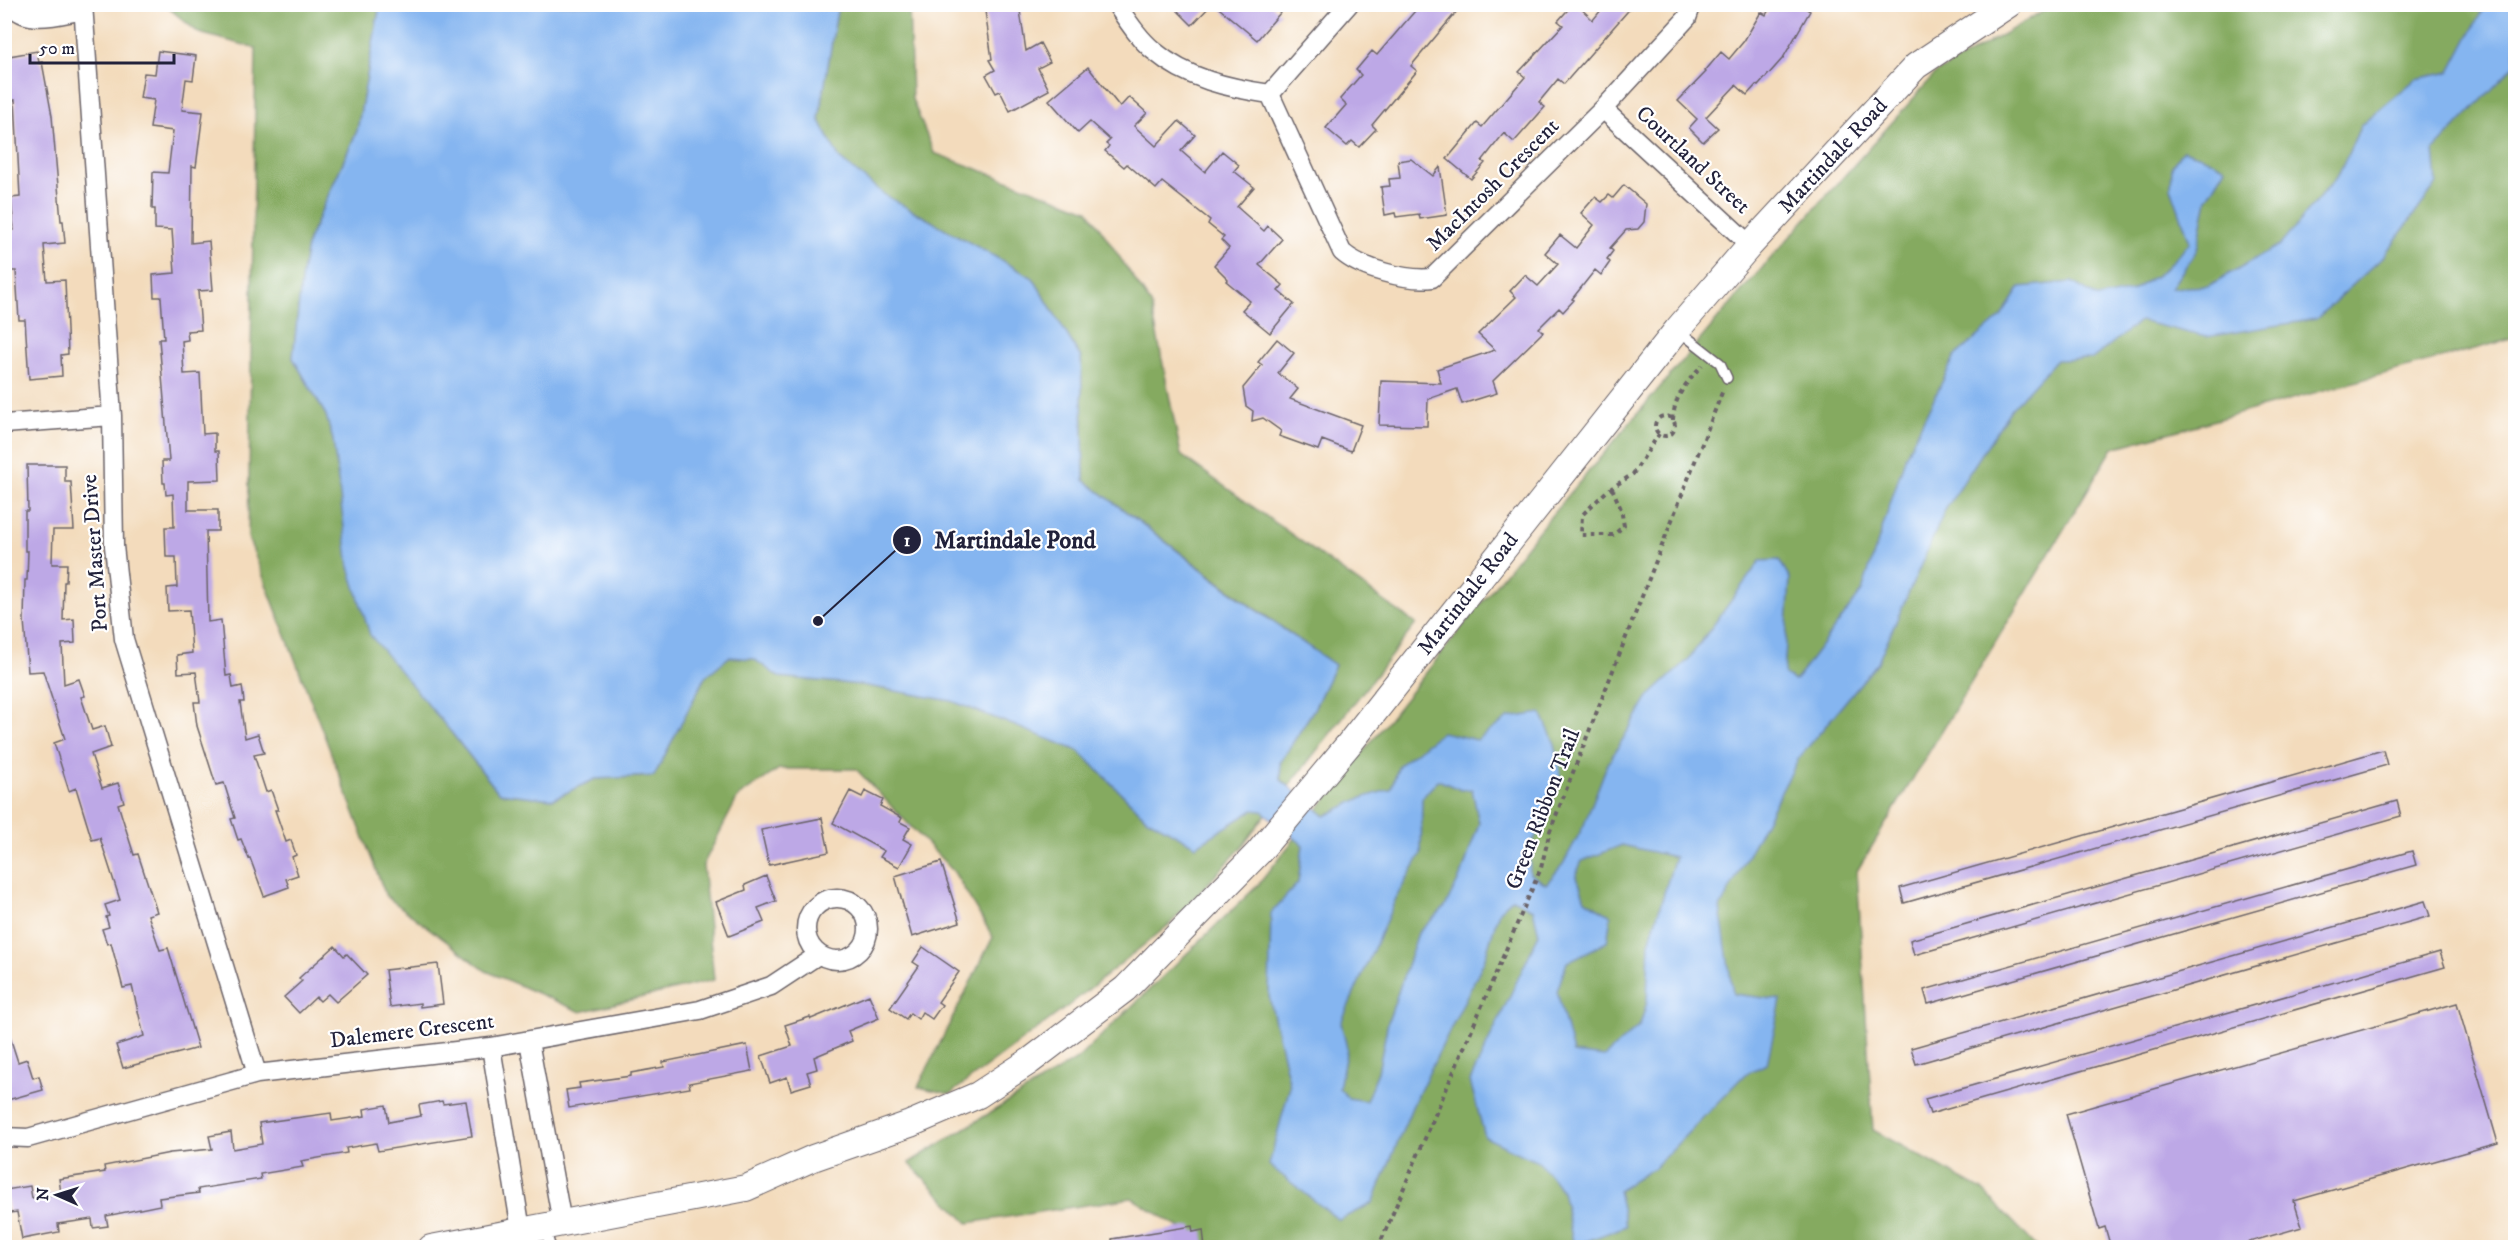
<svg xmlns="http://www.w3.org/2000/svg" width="2520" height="1252" font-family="'IM FELL DW Pica',serif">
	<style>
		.forest { fill: #85aa60; stroke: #54664e; stroke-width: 1.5 }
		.water { fill: #85b5f0; stroke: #546c96; stroke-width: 1.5; fill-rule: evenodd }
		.building { fill: #bda8e6 }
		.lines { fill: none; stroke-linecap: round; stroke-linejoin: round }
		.service-casing { stroke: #6b6368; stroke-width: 12 }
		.minor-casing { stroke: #6b6368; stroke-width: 21 }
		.secondary-casing { stroke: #6b6368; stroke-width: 28 }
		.path { stroke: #6b6368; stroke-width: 4; stroke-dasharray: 4.5 4.5; stroke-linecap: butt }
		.service { stroke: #fff; stroke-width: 9 }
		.minor { stroke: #fff; stroke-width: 18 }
		.secondary { stroke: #fff; stroke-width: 26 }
		.labels { text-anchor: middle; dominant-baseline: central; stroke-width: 4.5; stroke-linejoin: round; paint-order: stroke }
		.street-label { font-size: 22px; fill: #22223b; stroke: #fff }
		.leader { fill: none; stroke: #22223b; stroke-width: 2 }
		.callout-dot { fill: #22223b; stroke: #fff; stroke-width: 2 }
		.mark-label { font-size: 18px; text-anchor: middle; font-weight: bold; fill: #fff }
		.callout-label { font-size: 24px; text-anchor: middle; font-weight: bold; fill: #22223b; stroke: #fff; stroke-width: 4.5; stroke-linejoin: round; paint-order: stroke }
	</style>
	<rect width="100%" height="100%" fill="#fff"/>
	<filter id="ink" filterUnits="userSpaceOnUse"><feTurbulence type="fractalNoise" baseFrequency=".0167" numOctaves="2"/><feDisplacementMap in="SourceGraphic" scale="12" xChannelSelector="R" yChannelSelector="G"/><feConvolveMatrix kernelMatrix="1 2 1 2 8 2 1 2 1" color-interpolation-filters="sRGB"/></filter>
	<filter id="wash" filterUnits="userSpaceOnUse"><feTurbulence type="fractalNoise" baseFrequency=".008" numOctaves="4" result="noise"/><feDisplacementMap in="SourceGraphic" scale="24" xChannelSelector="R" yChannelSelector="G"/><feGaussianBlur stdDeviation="1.35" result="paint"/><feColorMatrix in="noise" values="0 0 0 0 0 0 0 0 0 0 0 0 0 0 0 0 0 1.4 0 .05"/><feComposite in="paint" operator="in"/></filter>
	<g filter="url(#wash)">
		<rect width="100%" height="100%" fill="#f3dbbc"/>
		<path class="forest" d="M165,5h215l-23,126 -49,110 -6,32 -9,85 33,57 7,25 118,292 48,61 54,6 42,-20 59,-3 51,-99 23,-20 26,2 25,18 83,8 90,16 127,50 67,67 50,28 57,-36h9l4,4 -24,33 -72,77 -102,82 -118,88 -32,-7 75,-150 -39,-65 -98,-103h-77l-41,28 -35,68 11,115 -133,32 -95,-41 -100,-75 -138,-359 8,-489 -57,-15z
			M838,5h71l3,94 22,54 154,57 63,94 30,151 235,169 -127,162 -8,-7 -1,-16 34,-54 21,-44c-86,-59 -168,-123 -251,-185l-3,-122 -48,-80 -147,-82 -47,-38 -20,-39z
			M2054,5h461v333l-402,110 -256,423 16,259 111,61 53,56h-826l-79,-49 -164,25 -59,-60 168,-104 181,-174 281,-355 199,-235 198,-222z"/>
		<path class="water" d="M380,5h458l-19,114 20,39 47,38 147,82 48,80 3,122 166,126 85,59 -21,44 -34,54 1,17 44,36 34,-17 32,-10 8,-24 43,-33 35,8 31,-22 33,-5 14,31 6,32 -24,58 -8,14 1,26 16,10 17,-20 21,-39 23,-60 42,-69 39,-36 72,-99 19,-1 11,18 -6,97 11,6 67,-90 44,-136 49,-99 46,-39 19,-30 52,-5 26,16 34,-7 31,-20 27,-29 -19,-54 1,-22 11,-16 21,7 22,11 -19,31 -10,51 -26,38 37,-2 73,-42 58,-70 22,-49 55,-46 34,-7 35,-67h30v60l-81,85 3,34 -55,74 -66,61 -110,18 -66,-16 -48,38 -36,1 -45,49 -66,101 -67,152 -79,96 -79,150 13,86 48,6 -14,64 -22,10 -91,94 -36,22 8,36 -52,20 -12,-55 -22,-28 -55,-26 -15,-56 69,-147 -6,-25 -21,-10 -13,12 -15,50 -72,146 -39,96 -34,17 -70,-55 21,-79 -21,-90 2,-83 27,-30 5,-38 -41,-34 -9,-1 -57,36 -50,-28 -67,-67 -127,-50 -90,-16 -83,-8 -25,-18 -25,-2 -24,20 -51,99 -59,3 -42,20 -54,-6 -48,-61 -81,-97 -21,-68 -16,-127 -7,-25 -33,-57 9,-85 6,-32 49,-110zM1438,780l23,10 11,-1 7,34 -17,50 -17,34 -27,26 -30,89 -10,50 -12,29 -18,-3 -9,-10 8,-40 -6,-25 56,-127 24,-42 1,-56zM1622,845l53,12 -26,86 -2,59 -7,23 -36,32 -31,-4 -16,-62 10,-29 40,-20 4,-26 -26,-16 -9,-26 6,-13z"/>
		<g id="blocks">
			<path class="building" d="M984,4h35l7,47 14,-8 10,19 -12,6 11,22 -39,21 -10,-20 -4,2 -10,-18 9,-5 -6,-10 3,-1z
				M1171,4h41l-20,21z
				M1214,4h56l10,9 -23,27z
				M1421,4h42l-52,62 6,5 -45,54 4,4 -17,18 -7,-6 -5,5 -21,-18 20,-23 -6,-6 21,-24 -5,-5 16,-19 5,4z
				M1573,4h3l17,16 13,-16h28l-70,80 -6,-5 -19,23 6,5 -31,35 -10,-9 -22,28 3,2 -14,16 -24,-20 30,-36 5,4 43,-50 -6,-5 44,-47 -5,-4z
				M1772,4h27l11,7 -27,47 -25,28 -2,-1 -9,10 -11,-10 -30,32 12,11 -15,14 -14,-14 8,-9 -19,-18 28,-29 -1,-1 16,-19 8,7 15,-18 17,-29 5,3z
				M37,51l2,12 3,-1 10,54 9,105h2l2,22 -21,2 3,36 18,-1 3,74 -7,1 1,21 -33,3 -4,-59h-6l-3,-49h-9l-3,-37v-4h10l-3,-32 9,-1 -5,-97 -11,2v-45z
				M158,51l38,5 -3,24 -7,-1 -4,31 21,2 -7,55 -4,-1 -1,77 18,-2 4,49 -15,1 3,39 -14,1 1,9 -6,1 2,33 16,-1 3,61 12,-1v18h4l1,29 -32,1v29h30v21h-12l2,91 13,-2 5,56 5,-1 2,13 9,-2 2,16h-4l5,36 13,-4 6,19 -10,2 12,37 5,-2 7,20h-3l11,32 5,-2 5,15 -4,2 6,18 -12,4 3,8 -25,9 -14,-38 -1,1 -8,-20 -3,1 -7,-21 4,-1 -11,-35 -8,2 -19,-59 -3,-24h6l-4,-30 -18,1 -1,-18 15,-2 -3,-43 -21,1 -1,-23 10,-1 -1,-30h-10l-1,-30h9l-1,-33 -7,1 -1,-12h-2l-1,-22h7l-10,-122h5l-3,-42h-7l-1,-22 22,-2 -3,-43 -17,-1v-20h-3l1,-37 15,1 5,-42 -23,-3 4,-28 -14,-2 4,-25 11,1z
				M1088,67l32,40 9,-10 18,16 -13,13 22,20 23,-25 16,14 -14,16 24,21 17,-21 17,14 -5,6 20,16 -17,20 27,24 4,-5 14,13 -23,26 24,20 -5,6 16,13 -24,29 -28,-23 8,-9 -24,-20 2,-2 -14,-14 15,-17 -8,-8 3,-3 -16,-13 2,-4 -48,-38 -6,7 -29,-25 -3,3 -19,-16 4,-5 -3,-2 4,-4 -20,-18 -12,11 -29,-33z
				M1411,159l22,17 7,-9 7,48 -27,4 -1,-5 -23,3 -1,-4 -10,2 -4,-28 9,-1 -1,-7 11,-1 -2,-17z
				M1624,185l22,19 -2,18 -6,7 -12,1 -16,18 3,3 -6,8 3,3 -9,13 -6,-5 -23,29 2,1 -11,12 -4,-4 -20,20 4,4 -50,49 4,12 -35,11 -5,-15 -29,10 -1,27 -48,-1 2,-44 60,2 -4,-14 58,-19 -17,-16 38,-37 -6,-6 15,-16 13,11 20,-22 -13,-11 15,-18 16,13 18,-23 -13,-12 14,-16 7,5 7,-7 4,3z
				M1277,339l17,14 -16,20 20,16 -8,10 71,26 -10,26 -29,-11 -4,10 -39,-14 2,-5 -18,-13 -11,3 1,-10 -7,-5 -3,-18 19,-23 -4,-3z
				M27,465h38v17h6l3,48h-21l-1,34h15l-1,18h-2l-1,38 11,-1 1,24 -13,1 2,40 15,-5 6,17 -4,1 11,33 13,-4 6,21 -20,7 11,34 16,-5 6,19 -6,2 16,51 4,-1 19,58 -9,3 12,35 8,-2 30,100 -75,20 -7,-23 28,-9 -12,-50 -9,2 -12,-45 -4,1 -5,-15 7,-2 -3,-10 3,-1 -4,-11 15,-5 -20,-62 -8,2 -16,-52 -7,3 -15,-48 11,-4 -22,-68 -15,1 -4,-52 1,-40h2l1,-29h-3v-40h3z
				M2383,750l4,15 -483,138 -4,-15z
				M850,791l12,6 3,-6 18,9 -3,6 22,12 -2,4 10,5 -7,12 9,5 -13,23 -19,-10 4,-6 -51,-28z
				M2397,801l4,15 -487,139 -4,-15z
				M822,818l7,34 -60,13 -8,-35z
				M2412,851l4,14 -488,139 -4,-14z
				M941,862l19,60 -48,15 -17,-61z
				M766,876l10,25 -18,7 6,14 -35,14 -13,-34 30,-12 -1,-5z
				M2425,901l5,15 -514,148 -5,-16z
				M335,946l9,10 3,-2 20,21 -31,27 -8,-8 -8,7 -4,-4 -17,16 -15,-16 18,-16 -3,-3z
				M923,947l36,25 -21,30 4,3 -10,14 -10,-7 -4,7 -8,-6 -4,6 -16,-11 29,-42 -6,-4z
				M2440,952l5,15 -515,147 -5,-15z
				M438,964l5,40 -23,3v-4l-30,4 -5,-37z
				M869,995l10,23 -31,13 4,10 -38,16 3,12 -10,3 4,12 -20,6 -4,-13 -17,6 -9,-27 31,-10 -7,-21 25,-8 1,2z
				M2457,1003l41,140 -204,58 8,26 -74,21h-117l-6,-21 -6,2 -33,-115z
				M8,1031l10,31 9,-3 6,19 6,-2 4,14 -39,11v-69z
				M747,1045l5,26 -63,12 1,5 -121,20 -3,-18 14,-2 -1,-5 52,-7v-3l33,-6 -1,-5z
				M442,1101l1,3 23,-3 6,35 -94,15 -2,-8 -30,5 1,5 -46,8 2,6 -43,7 1,5 -63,10 1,4 -40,5 1,7 -54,11 2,10 -15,2 -1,-9 -34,5 1,8 -37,7 -5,-27 -7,1 -5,-23 25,-4 2,12 29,-5 -2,-14 46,-7 -1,-6 66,-13 42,-4 -3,-13 22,-4 2,17 29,-5 -3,-21 72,-10 1,8 33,-5 -1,-7 22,-4 3,17 32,-6 -2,-11z
				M1192,1226l1,6 10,-2 2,18h-93v-9z"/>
		</g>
	</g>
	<g filter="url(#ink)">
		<use href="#blocks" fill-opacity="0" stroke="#6b6368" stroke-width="1.5"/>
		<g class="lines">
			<g class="service-casing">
				<path id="service" d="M1679,331l41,32 7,15
					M545,1229l6,19"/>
			</g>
			<g class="minor-casing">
				<path id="minor" d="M10,4c18,22 50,10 74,6
					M83,4l29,412 2,130 10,93 133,435
					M1116,4c11,16 23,35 38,47 33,28 75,37 116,43
					M1270,94l72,158c19,17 65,29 90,26l171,-169 84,-91 5,-14
					M1270,94l79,-90
					M1603,109l147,136
					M4,424l108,-8
					M806 929a31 31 0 1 1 62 0a31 31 0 1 1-62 0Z
					M529,1041l33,182
					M491,1047l30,183
					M4,1137l24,1 229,-64 234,-27 209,-37 71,-24 47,-31"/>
			</g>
			<g class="secondary-casing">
				<path id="secondary" d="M431,1248l315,-60 67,-30 97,-34 68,-29 52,-34 95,-72 133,-136 91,-109 328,-414 73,-85 166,-179 93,-62"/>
			</g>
			<path class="path" d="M1655 426a10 10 0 1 1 20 0a10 10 0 1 1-20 0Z
				M1673,420c1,-24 14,-38 29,-55
				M1612,488l9,21 3,17 -11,9h-32l1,-20 25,-24 26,-17 26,-40
				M1378,1248l163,-380 9,-37 173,-441"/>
			<use href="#service" class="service"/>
			<use href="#minor" class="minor"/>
			<use href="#secondary" class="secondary"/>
		</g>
	</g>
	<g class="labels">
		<g class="street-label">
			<text transform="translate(1833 156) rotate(-47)">Martindale Road</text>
			<text transform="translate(1693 160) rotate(43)">Courtland Street</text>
			<text transform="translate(1493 185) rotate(-45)">MacIntosh Crescent</text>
			<text transform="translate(95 553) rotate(-94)">Port Master Drive</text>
			<text transform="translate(1468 594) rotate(-52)">Martindale Road</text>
			<text transform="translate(1543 809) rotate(-69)">Green Ribbon Trail</text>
			<text transform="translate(412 1031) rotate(-7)">Dalemere Crescent</text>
		</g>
	</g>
	<path class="leader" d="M818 621L907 540"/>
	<g class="callout-dot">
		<circle cx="818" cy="621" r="6"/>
		<circle cx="907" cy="540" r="15"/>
	</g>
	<g class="mark-label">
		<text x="907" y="546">1</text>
	</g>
	<g class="callout-label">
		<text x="1015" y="548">Martindale Pond</text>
	</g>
	<rect width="2520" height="1252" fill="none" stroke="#fff" stroke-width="24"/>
	<g transform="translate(57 1195) rotate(273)" stroke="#ffffff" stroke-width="4.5" paint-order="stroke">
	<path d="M0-4.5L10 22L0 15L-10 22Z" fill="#22223b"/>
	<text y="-9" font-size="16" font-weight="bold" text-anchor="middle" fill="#22223b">N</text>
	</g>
	<path d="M30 54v9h144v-9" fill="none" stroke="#22223b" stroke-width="3"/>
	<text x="39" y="54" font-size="18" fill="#22223b" stroke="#ffffff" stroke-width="4.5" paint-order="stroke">50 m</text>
</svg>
